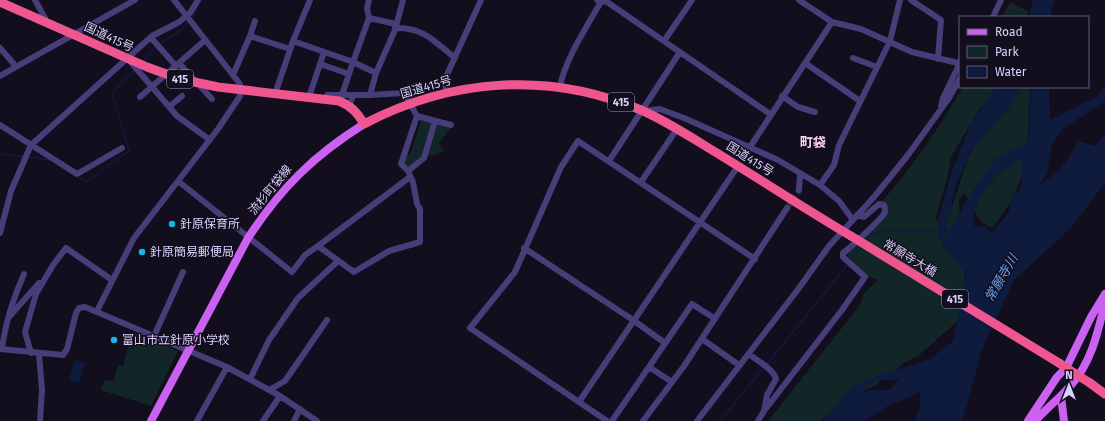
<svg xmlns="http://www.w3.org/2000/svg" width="1105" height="421" font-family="'Fira Sans','Noto Sans JP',sans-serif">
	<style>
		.green { fill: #122628 }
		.water { fill: #0f1b3c; fill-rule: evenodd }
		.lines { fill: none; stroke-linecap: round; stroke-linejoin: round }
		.stream { stroke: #0f1b3c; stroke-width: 1.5 }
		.minor-tunnel { stroke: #312b3f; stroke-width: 6; stroke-dasharray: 6 3; stroke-linecap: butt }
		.minor { stroke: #463d79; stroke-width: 6 }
		.major { stroke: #ca61f1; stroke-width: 8 }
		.highway { stroke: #ef5690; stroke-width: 9 }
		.highway-bridge { stroke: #ef5690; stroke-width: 9 }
		.poi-dot { fill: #15b8e2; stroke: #130e1e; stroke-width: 1.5 }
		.labels { text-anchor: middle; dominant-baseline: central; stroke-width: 3; stroke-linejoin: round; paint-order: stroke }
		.shield { fill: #130e1e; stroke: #9e96b9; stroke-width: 1 }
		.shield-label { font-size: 11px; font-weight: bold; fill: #d9d0fb }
		.street-label { font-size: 12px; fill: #d9d0fb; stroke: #130e1e }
		.poi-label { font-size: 12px; fill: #d9d0fb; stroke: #130e1e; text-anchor: start }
		.neighbourhood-label { font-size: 13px; font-weight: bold; fill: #fbd2e8; stroke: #130e1e }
		.water-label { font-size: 13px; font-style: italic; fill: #68a3f1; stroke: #130e1e }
	</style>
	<rect width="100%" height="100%" fill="#130e1e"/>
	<path class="green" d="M1010,2l18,9 -1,6h-25z
		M963,87h40l-23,21 -29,49 -3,18 -13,46 13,-2 19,-58 11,-22 44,-52h8c-2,57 1,95 -38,141l-11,-6 -17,-29 -5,7 3,60 5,25 -7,34 -42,37 -13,6 -32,25 -20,8 -33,26h-52l85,-107 9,-13 1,-7 15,-14c-15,-4 -24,-14 -32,-27l8,-6 33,-42 -5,-4c32,-35 57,-74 81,-114z
		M419,117l33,9 -13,17 5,9 -18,5 -18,11 -5,-5 3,-9 4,1 11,-34 -3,-1z
		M132,332l46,19 -27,55 -50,-16 3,-10 9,1 2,-4 3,-12 5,1z"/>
	<path class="water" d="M1033,0h22l-3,8 -1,9h-22z
		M1105,85v16l-42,28 -11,15 -5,30 -9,12 22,-16 19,-29 16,5 10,-12v49l-35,46 -56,51 -31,67 -21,74h-48l6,-14v-15l-32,14 -24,15h-41l29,-34 30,-13 47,-14 24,-19 13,-68 -25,-29 31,-52 24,-33 29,-15 4,-10 2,-47h18l1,33 46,-23zM1022,159l-1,28 -10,9 -2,16 -18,22 -6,-8 -10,1 -2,-12 6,-15 18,-26zM899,379l-10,11h-18l-5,2 -4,-4 14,-7z
		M996,87h26l-13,21 -38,43 -15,34 -9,40 1,5 -8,11 -2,-22 12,-42 21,-54z
		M75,360l10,3 -6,20 -10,-3z"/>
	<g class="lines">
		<path class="stream" d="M191,19l10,-19
			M160,44l20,-13 8,-9
			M143,61l14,-15
			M0,154l24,3
			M28,157l22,3
			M77,176l9,6 43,-31 -17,-58 23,-24
			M866,241l5,-7 10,-3h58
			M850,262l11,-15
			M1090,363l15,-33
			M767,364l81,-100
			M720,421l44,-54
			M1043,421l7,-10"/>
		<path class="minor-tunnel" d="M787,208l12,-18"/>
		<path class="minor" d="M35,0l10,18v3
			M369,0l-2,8 2,10
			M597,0l10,2 163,112
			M799,0l33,22 29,7 51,23 46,11 2,-2
			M911,0l30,20 -3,39
			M993,17l8,-17
			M255,21l-5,15 40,13
			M395,28c28,-1 39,13 60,30
			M153,40l23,26
			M293,41l17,-41
			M664,41l28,-41
			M0,48l13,15
			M853,58l24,9
			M128,59l49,57 33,24
			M179,63l33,36
			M805,63l55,38
			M320,64l29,10
			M376,73l-23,-11 16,-44 27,6
			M233,75l17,-39
			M0,76l135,-76
			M560,87c4,-26 29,-64 42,-87
			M446,92l-1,-13 36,-79
			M275,94l18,-53 60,21 -11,33h11
			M370,95l34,-2 13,23 34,9
			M782,96l16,11 17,5
			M140,97l64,-56
			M309,97l15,-45
			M326,99l1,-4h15
			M350,105l3,-10h17l6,-22 19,-43 8,-30
			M941,106l2,-8 15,-31v-4
			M169,107l13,-11
			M643,111l17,-2 24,9 94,42 42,25 19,16 14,19
			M417,116l-16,48 7,7 16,-13 11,-37
			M0,125l77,49 45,-26
			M750,147l82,-125
			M609,161l71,-109
			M408,171l5,11 4,22 3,5v33l-31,9 -35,21 -36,-26 92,-69
			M178,181l114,91 13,-17 13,-9
			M641,182l36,-53
			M820,185l14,-20 5,-20 51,-104 10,-41
			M799,190l1,-17
			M0,233l11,-42 20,-46 121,-109 27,-14 11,-9 8,-13
			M524,248l109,72 32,23
			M97,311l37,-73 84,-109 22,-33v-12l-66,-84
			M9,317l30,-34
			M154,336l29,-64
			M702,339l37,26
			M0,349l63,6 4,-6 9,-36 3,-5 6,-1 142,60 53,29 37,25
			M2,349c3,-26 11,-50 22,-75
			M31,353l-6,-21 11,-38 17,-29 13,-17 46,32
			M39,354l3,36 -2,31
			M749,354c8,7 25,15 27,25l-9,16 -3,16 -6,10
			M649,367l23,15
			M250,379l19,-39 29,-42 40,-37
			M269,390l16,-9 42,-61
			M579,402l159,-236
			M764,411l78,-101 23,-33 -22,-20v-4c7,-5 36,-32 41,-39 2,-3 1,-6 0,-9l-5,-1 -15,13 -7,-2
			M197,421l30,-54
			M263,421l17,-25
			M294,421l6,-12
			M607,421l-137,-93 45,-56 46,-105 17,-26 177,118
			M612,421l80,-117 22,14
			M643,421l41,-55 103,-158
			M697,421l102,-133 30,-42 45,-49 34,-42 41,-57 11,-20"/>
		<path class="major" d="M1061,396l3,25
			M151,421l97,-183c33,-50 65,-82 116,-114
			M1028,421l29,-44 9,-9 25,-51 14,-23
			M1035,421c12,-13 26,-24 37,-37 20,-23 26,-53 33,-81"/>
		<path class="highway" d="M0,2l147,65 33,12 38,8 121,14c12,5 18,11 25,23 88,-46 185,-53 277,-14 23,10 45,24 66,37 48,29 95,60 144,89
			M1059,363l15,10
			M1090,383l15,11"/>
		<path class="highway-bridge" d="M851,236l208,127
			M1074,373l16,10"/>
	</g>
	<g class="poi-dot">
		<circle cx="172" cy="224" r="4"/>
		<circle cx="142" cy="252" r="4"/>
		<circle cx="114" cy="340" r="4"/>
	</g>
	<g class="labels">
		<g class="shield">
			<rect x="167" y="70" width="26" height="18" rx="3"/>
			<rect x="608" y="93" width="26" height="18" rx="3"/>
			<rect x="942" y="290" width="26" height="18" rx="3"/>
		</g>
		<g class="shield-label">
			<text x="180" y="79">415</text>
			<text x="621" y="102">415</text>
			<text x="955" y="299">415</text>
		</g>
		<g class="street-label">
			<text transform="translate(109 37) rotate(25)">国道415号</text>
			<text transform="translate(426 87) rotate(-16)">国道415号</text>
			<text transform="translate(750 159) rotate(32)">国道415号</text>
			<text transform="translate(270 190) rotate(-51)">流杉町袋線</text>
			<text transform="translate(910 258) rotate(31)">常願寺大橋</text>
		</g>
		<g class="poi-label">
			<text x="180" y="224">針原保育所</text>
			<text x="150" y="252">針原簡易郵便局</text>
			<text x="122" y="340">富山市立針原小学校</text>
		</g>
		<g class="neighbourhood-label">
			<text x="813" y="142">町袋</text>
		</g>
		<g class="water-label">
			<text transform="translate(1001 278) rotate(-60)">常願寺川</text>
		</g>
	</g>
	<rect x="959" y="16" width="130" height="72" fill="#130e1e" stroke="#625c76"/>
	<rect x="967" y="29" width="20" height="6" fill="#ca61f1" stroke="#625c76"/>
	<text x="995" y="36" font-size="12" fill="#d9d0fb">Road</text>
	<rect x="967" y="46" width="20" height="12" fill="#122628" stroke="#625c76"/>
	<text x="995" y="56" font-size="12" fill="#d9d0fb">Park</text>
	<rect x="967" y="66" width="20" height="12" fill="#0f1b3c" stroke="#625c76"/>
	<text x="995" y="76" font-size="12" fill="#d9d0fb">Water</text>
	<g transform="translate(1069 385)" stroke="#130e1e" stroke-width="3" paint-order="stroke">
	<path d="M0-3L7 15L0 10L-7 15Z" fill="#d9d0fb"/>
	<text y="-6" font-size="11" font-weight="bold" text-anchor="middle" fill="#d9d0fb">N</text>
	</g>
</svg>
